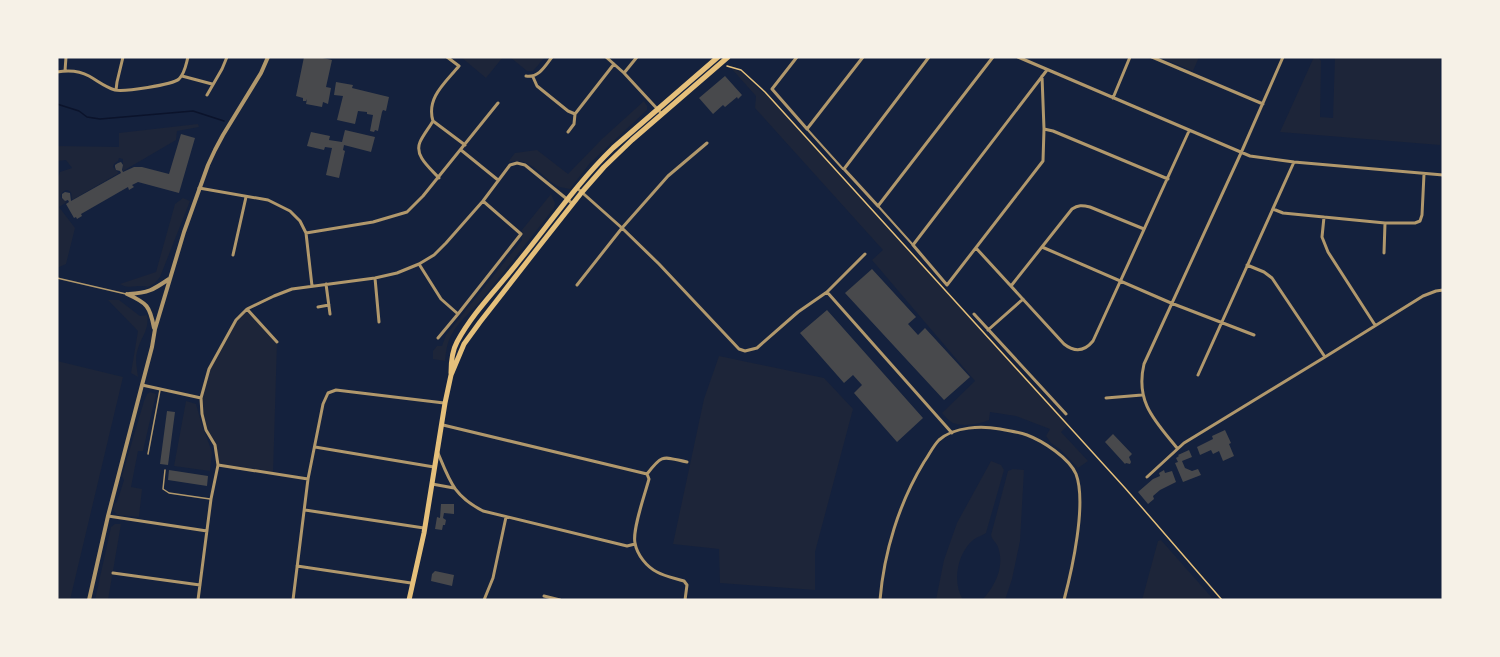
<svg xmlns="http://www.w3.org/2000/svg" width="1500" height="657" font-family="Inter,sans-serif">
	<style>
		.green { fill: #1d2539 }
		.lines { fill: none; stroke-linecap: round; stroke-linejoin: round }
		.stream { stroke: #0b132b; stroke-width: 1.5 }
		.building { fill: #48494c }
		.path { stroke: #e5c07b; stroke-width: 1.5 }
		.service { stroke: #b1986c; stroke-width: 1.5 }
		.pedestrian { stroke: #b1986c; stroke-width: 2 }
		.minor { stroke: #b1986c; stroke-width: 3 }
		.tertiary { stroke: #b1986c; stroke-width: 4 }
		.primary { stroke: #e5c07b; stroke-width: 5 }
	</style>
	<rect width="100%" height="100%" fill="#14213d"/>
	<path class="green" d="M461,57h42l-17,21z
		M510,57h35l-12,14h-6z
		M1159,57h40l-6,14z
		M1314,57h4l3,4 -1,56 13,1 2,-61h105v88l-160,-13z
		M731,68l10,4 22,21 2,-1 304,332 -8,8 27,29 -10,7 -17,-18 -10,-7 -5,-7 4,-7 -34,-13 -26,-4 -1,8c-9,4 -26,7 -36,3 -4,-2 -8,-7 -11,-10l33,-32 -103,-121 11,-10 -128,-142 1,-12z
		M644,101l3,5v4l-57,53 -20,26c-4,-1 -7,-1 -10,-2 -18,-7 -27,-31 -52,-25l7,-9 22,-3 31,24 34,-35z
		M198,124l1,3 -22,4 -1,9 -53,31v-12l-4,-1 -1,3 -4,3 -1,3 6,6 -47,27c-1,-5 1,-9 -6,-10 -4,2 -6,4 -5,8l6,4 -8,5 16,21 -9,36 -9,4v-88l3,-8 12,-4 -6,-8 -9,1v-15l62,1v-14z
		M551,194l4,9 -1,5c-24,31 -48,61 -72,91 -9,11 -24,23 -30,35 -5,8 -6,18 -7,27l-12,-2v-8l4,-5h5l4,-11 76,-95v-10z
		M183,198l7,3 -30,76 -5,6 -7,4c-9,-3 -19,3 -28,-3l36,-12 19,-68z
		M108,300h11l21,16 7,-1c3,15 -7,23 -10,37 -2,8 0,17 1,25l-7,-4 7,-42z
		M247,309l30,33 -4,132 -55,-9 -3,-20 -9,-15 -4,-16 -1,-16 8,-29 27,-49z
		M719,356l105,22 29,31 -38,143v38l-95,-7 -1,-34 -46,-5 31,-145z
		M57,361l66,16 -53,223h-13z
		M150,392l6,2 -13,57h-5l-7,36 11,2 -3,28 -22,-2 -4,-5 1,-6 3,-2 7,-22 -2,-4 22,-75 3,-7z
		M186,401l10,3 6,21 10,27 -2,19 -36,-5z
		M991,461l10,4 3,5 -18,63c-5,3 -9,4 -13,7 -16,14 -21,42 -10,60h-27l8,-40 13,-37z
		M1013,469l11,1 -4,71 -8,38 -7,21h-23c13,-14 23,-33 16,-53 -2,-5 -6,-7 -7,-12l17,-64z
		M115,524h6l-13,76h-13l16,-73z
		M1161,540l53,60h-72l16,-59z"/>
	<g class="lines">
		<path class="stream" d="M57,104l22,7 8,6 13,2 93,-8 31,10"/>
	</g>
	<path class="building" d="M304,57h14l14,3 -6,27 5,1 -3,16 -5,-2 -1,5 -16,-3 1,-5 -1,2h-3v-3l-7,-2z
		M725,76l17,19 -4,4 -1,-2 -12,10 -2,-2 -10,9 -14,-16z
		M336,82l17,3 -1,3 37,9 -3,14 -3,-1 -1,2 -4,19 -3,-1 -1,2 -4,-1 3,-16 -6,-1v-2l-9,-1 -3,13 -18,-4 6,-24 -9,-1z
		M345,130l30,7 -4,15 -27,-7 -1,5 2,1 -6,27 -13,-3 6,-27 -7,-1 -1,3 -17,-4 4,-14 19,4 -1,4 13,2z
		M181,134l14,4 -16,55 -41,-11 -6,3 2,2 -5,3 -1,-3 -47,27 1,2 -5,3 -1,-2 -2,1 -8,-14 3,-2 -1,-2 -3,1 -3,-3v-4l3,-2 5,1 1,8 50,-28 -1,-2 -4,-1 -1,-3v-2l3,-2 3,-1 2,3 -1,5 1,2 11,-5h8l27,7z
		M872,269l44,48 -8,7 10,11 7,-7 45,49 -26,23 -99,-107z
		M827,310l96,108 -26,24 -43,-49 8,-8 -9,-10 -9,8 -44,-50z
		M167,411l8,1 -7,53 -8,-1z
		M1225,430l6,13 -2,1 5,12 -11,5 -4,-10 -6,3 -2,-4 -11,5 -3,-8 16,-8 -1,-3z
		M1113,434l19,20 -3,3 2,5 -1,2 -4,-1 -1,1 -20,-22z
		M1189,450l3,7 -10,4 3,7 7,3 6,-2 3,6 -18,7 -8,-19 3,-1 -2,-4 3,-2 -1,-1z
		M169,470l39,6 -1,10 -39,-6z
		M1164,470l1,3 7,-2 4,11 -16,8 -7,6 1,3 -6,5 -10,-12 15,-13 7,-3 -1,-3z
		M441,504h13v10l-10,-1 -1,5 3,2 -1,5h-2l-1,5 -7,-1 2,-12 3,1z
		M435,571l19,4 -2,11 -21,-5 1,-7z"/>
	<g class="lines">
		<path class="path" d="M727,66l14,4 24,22 360,396 97,112"/>
		<path class="service" d="M57,278l69,16
			M148,454l12,-64
			M165,470l-2,19 6,4 41,6"/>
		<path class="pedestrian" d="M807,129l36,40
			M878,206l35,39"/>
		<path class="minor" d="M606,57l18,16 38,41
			M797,57l-25,32 35,40 56,-72
			M929,57l-85,112 34,37 115,-149
			M1018,57l232,99 44,6 149,13
			M1152,57l111,47
			M65,71l1,-14
			M57,72c11,-2 23,-1 32,4 9,5 16,11 26,14 9,2 57,-5 64,-11 6,-6 7,-15 9,-22
			M624,73l13,-16
			M182,76l30,8
			M526,76c13,2 19,-10 26,-19
			M1042,76l2,53 -1,32 -96,124 -34,-40 134,-175
			M533,77l4,9 31,25 7,3
			M116,90l1,-8 6,-25
			M207,95l15,-26 5,-12
			M1113,98l17,-41
			M575,114l39,-50
			M433,121c-7,-23 12,-38 26,-55l-12,-9
			M1044,129l9,2 115,48
			M568,132l6,-8 1,-10
			M461,150l37,30
			M439,178c-9,-10 -25,-22 -19,-36 3,-7 9,-14 13,-21l32,24
			M199,188l69,12 22,11 10,10 6,12 6,53
			M577,188l45,40 37,36 80,85 6,2 12,-3 41,-36 29,-20 38,-38
			M1273,209l10,4 102,10h30l5,-2 2,-6 2,-41
			M1324,217l-2,20 6,15 47,73
			M306,233l67,-11 34,-10 16,-16 75,-93
			M1042,247l129,56 83,32
			M976,248l88,96c10,8 20,8 29,-3l96,-210
			M1384,253l1,-30
			M233,255l13,-58
			M419,264l22,35 17,15 63,-80 -38,-33
			M1247,265l17,7 8,6 53,79
			M375,278l4,44
			M326,284l4,30
			M577,285l45,-57 46,-52 39,-33
			M1011,286l61,-77c6,-4 10,-4 18,-2l54,22
			M827,292l125,141
			M318,307l11,-2
			M247,309l30,33
			M974,314l92,100
			M988,330l35,-31
			M438,338l20,-24
			M1198,375l96,-213
			M142,385l59,13
			M1106,398l36,-3
			M443,425l204,49c16,-21 16,-17 40,-12
			M315,447l119,20
			M1177,448c-22,-27 -42,-46 -33,-84l97,-211 42,-96
			M438,453c12,29 16,43 45,58l144,35 8,-2
			M218,465l90,14
			M647,474l2,5c-4,15 -17,51 -14,64 2,12 12,24 22,29 9,5 18,6 27,9l3,4 -2,15
			M1147,477l37,-34 141,-86 98,-61 13,-5 7,-1
			M432,484l22,4
			M305,510l119,18
			M108,516l99,15
			M297,566l114,17
			M113,573l87,12
			M544,596l16,4
			M198,600l13,-101 7,-34 -3,-20 -9,-15 -4,-16 -1,-16 8,-29 27,-49 11,-11 27,-13 18,-7 83,-11 22,-5 22,-9 15,-9 12,-12 37,-42 27,-36 7,-2 8,2 48,39
			M293,600l15,-121 15,-75 5,-11 8,-3 108,13
			M484,600l9,-22 13,-61
			M880,600c4,-48 19,-97 44,-138 5,-7 9,-16 15,-22 16,-14 43,-14 61,-11 9,2 19,3 27,6 16,6 42,23 49,39 11,29 -4,96 -12,126"/>
		<path class="tertiary" d="M127,294c20,9 23,12 27,34
			M129,294c19,-1 24,-4 40,-15
			M89,600l19,-84 34,-131 10,-38 3,-18 29,-97 24,-67 7,-15 8,-15 38,-62 7,-16"/>
		<path class="primary" d="M451,373c0,-10 1,-22 6,-31 16,-30 41,-54 62,-81 31,-38 59,-79 94,-113l105,-91
			M409,600l15,-67 21,-130 6,-28 13,-31 16,-22 57,-73 45,-57 22,-25 28,-27 96,-83"/>
	</g>
	<rect width="1500" height="657" fill="none" stroke="#f6f1e7" stroke-width="117"/>
</svg>
